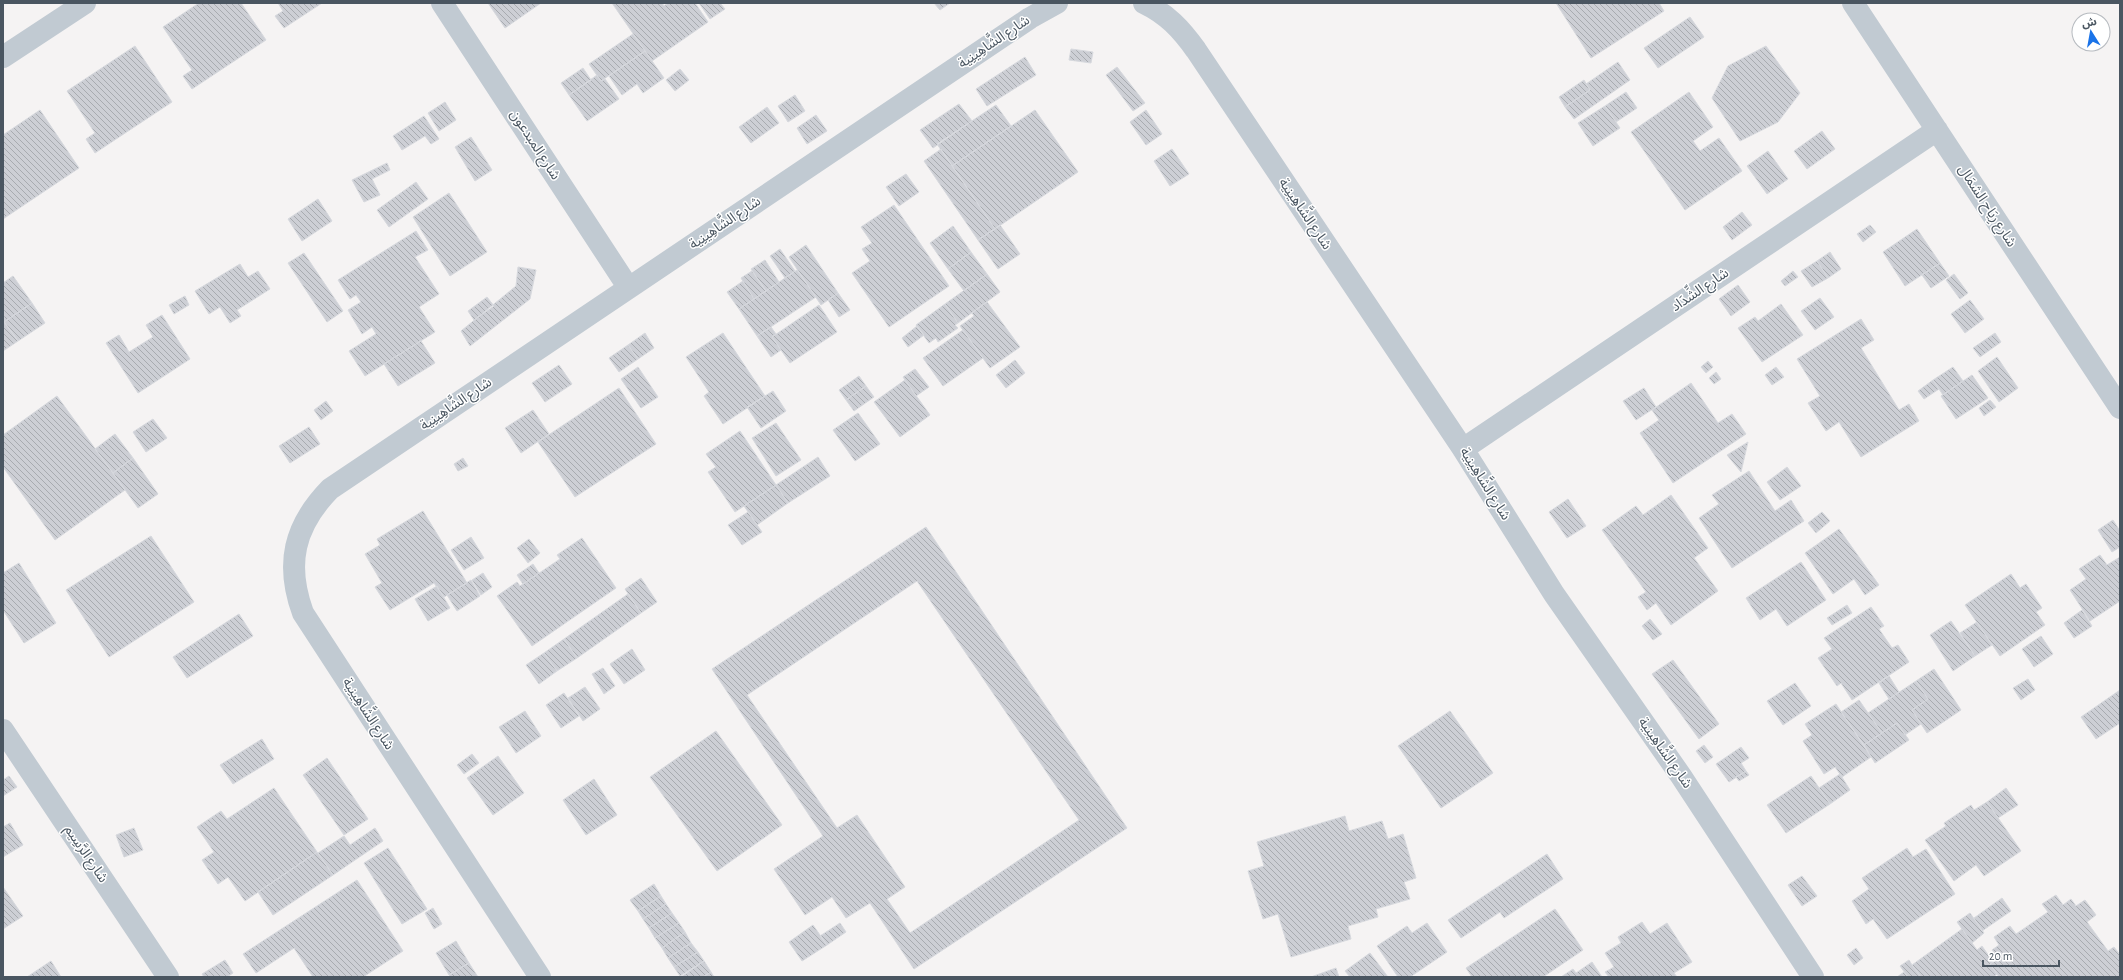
<svg xmlns="http://www.w3.org/2000/svg" width="2123" height="980" font-family="'Alegreya Sans','Noto Sans Arabic',sans-serif">
	<style>
		.building { fill: url(#building-back-hatch); stroke: #d7d9de; fill-rule: evenodd }
		.lines { fill: none; stroke-linecap: round; stroke-linejoin: round }
		.street { stroke: #c1cad2; stroke-width: 22 }
		.labels { text-anchor: middle; dominant-baseline: central; stroke-width: 3; stroke-linejoin: round; paint-order: stroke }
		.street-label { font-size: 14px; fill: #4a5661; stroke: #fff }
	</style>
	<defs>
		<pattern id="building-back-hatch" width="6" height="6" patternUnits="userSpaceOnUse"><rect width="6" height="6" fill="#cdcfd5"/><path d="M-1 5l2 2M0 0l6 6M5-1l2 2" fill="none" stroke="#a8abb0"/></pattern>
	</defs>
	<rect width="100%" height="100%" fill="#f5f3f3"/>
	<path class="building" d="M199,3h42l25,37 -74,49 -9,-13 9,-6 -29,-43z
		M278,3h44l-38,25 -9,-12 8,-5z
		M488,3h53l-36,25z
		M612,3h50l2,3 4,-3h27l13,19 -56,39z
		M699,3h21l5,6 -15,10z
		M934,3h16l-10,7z
		M1556,3h103l5,8 -73,47z
		M1690,17l14,20 -46,31 -14,-20z
		M633,34l12,17 -44,30 -12,-17z
		M135,46l37,56 -77,51 -9,-14 9,-6 -28,-42z
		M1766,46l34,47 -22,29 -38,19 -28,-43 16,-32z
		M1071,49l22,3 -2,11 -22,-3z
		M645,51l19,27 -21,15 -6,-9 -15,11 -13,-19z
		M1025,57l11,18 -49,31 -11,-17z
		M1618,62l12,18 -56,39 -9,-12 25,-17 -4,-6z
		M1117,67l28,36 -12,8 -27,-36z
		M583,68l8,12 -22,15 -8,-12z
		M680,69l9,11 -14,11 -9,-11z
		M597,75l4,6 4,-2 14,20 -32,22 -18,-26z
		M1584,80l6,10 -25,17 -6,-10z
		M1626,92l11,16 -21,14 -11,-16z
		M1689,92l24,35 -20,14 7,10 19,-13 23,33 -57,39 -54,-78z
		M795,95l10,16 -17,11 -10,-16z
		M445,102l11,18 -17,11 -11,-18z
		M959,104l13,17 -39,27 -13,-18z
		M996,105l15,21 -59,40 -15,-22z
		M1605,106l15,22 -27,18 -15,-23z
		M767,107l12,16 -28,20 -12,-16z
		M40,110l39,58 -76,51v-84z
		M1035,110l43,62 -83,57 -43,-63z
		M1146,110l16,24 -16,11 -16,-23z
		M816,115l11,16 -20,13 -10,-16z
		M424,116l15,23 -8,5 -6,-8 -23,14 -9,-14z
		M1822,131l13,18 -28,20 -13,-18z
		M471,137l21,33 -17,11 -20,-34z
		M941,149l54,80 -17,11 -54,-79z
		M1172,149l17,25 -19,12 -16,-25z
		M1768,151l20,28 -21,15 -20,-28z
		M387,163l3,7 -18,9 8,16 -16,7 -12,-22z
		M906,174l13,18 -20,14 -13,-19z
		M416,182l12,17 -39,28 -12,-17z
		M449,193l38,59 -37,24 -37,-59z
		M318,199l14,22 -30,20 -14,-22z
		M894,205l55,81 -60,41 -37,-54 18,-12 -8,-12 10,-6 -11,-16z
		M1742,212l10,13 -20,15 -9,-13z
		M1000,225l20,29 -22,15 -20,-29z
		M1870,225l6,7 -13,10 -6,-8z
		M953,226l18,26 -23,17 -18,-26z
		M1917,229l23,34 -35,23 -22,-34z
		M416,231l12,19 -13,7 24,37 -20,13 16,25 -70,44 -16,-25 27,-17 -4,-7 -10,7 -14,-24 13,-8 -5,-7 -6,4 -12,-19z
		M806,245l32,48 -17,12 -32,-48z
		M780,249l15,22 -10,7 -15,-22z
		M971,252l16,22 -23,17 -16,-22z
		M1830,252l11,17 -13,9 -11,-17z
		M304,253l39,58 -16,11 -39,-59z
		M765,260l14,22 -13,9 -15,-22z
		M1817,261l11,17 -16,9 -11,-16z
		M1940,263l9,13 -18,12 -9,-13z
		M240,264l8,13 10,-6 12,18 -33,21 4,6 -11,7 -10,-16 -11,7 -14,-23z
		M518,267l18,3 -6,29 -60,47 -9,-15 55,-45z
		M797,270l19,27 -59,39 -18,-27z
		M752,271l14,20 -12,8 -13,-21z
		M1793,271l5,6 -13,9 -4,-5z
		M987,274l13,18 -42,31 -13,-19z
		M1954,274l14,19 -8,6 -14,-19z
		M13,276l19,27 -28,19 -1,-39z
		M743,281l11,18 -15,10 -12,-17z
		M1738,285l12,17 -19,14 -12,-17z
		M838,293l12,17 -11,7 -11,-17z
		M185,296l4,9 -15,9 -5,-9z
		M487,297l7,9 -20,14 -6,-9z
		M1820,298l14,19 -19,13 -14,-19z
		M1970,300l14,19 -19,14 -14,-19z
		M987,302l33,45 -30,21 -30,-42 14,-10 -2,-3z
		M32,303l13,20 -27,18 -14,-19z
		M945,304l13,19 -3,2 3,3 -20,14 -2,-4 -7,5 -13,-18z
		M1781,304l22,31 -41,27 -24,-34 17,-11 3,4z
		M819,305l18,27 -47,31 -18,-26z
		M162,315l28,44 -52,34 -32,-50 13,-8 10,17 24,-15 -7,-12z
		M1861,319l13,21 -13,8 38,62 10,-6 10,17 -58,36 -22,-35 -13,9 -18,-28 12,-7 -23,-37z
		M3,320l15,21 -15,10z
		M917,326l7,9 -16,12 -6,-9z
		M771,327l5,7 -4,3 9,13 -10,7 -14,-21z
		M963,330l20,28 -40,28 -20,-28z
		M645,333l9,15 -16,11 -10,-14z
		M723,333l42,63 -42,28 -19,-28 5,-4 -23,-35z
		M1995,333l6,9 -21,15 -7,-9z
		M421,341l14,22 -37,23 -14,-22z
		M628,345l10,14 -19,13 -10,-14z
		M1997,357l21,31 -19,14 -21,-31z
		M1015,360l10,13 -19,15 -10,-13z
		M1708,361l5,6 -7,6 -5,-6z
		M559,365l13,19 -27,18 -13,-19z
		M638,367l20,30 -17,11 -20,-29z
		M1776,367l8,10 -12,8 -7,-10z
		M1953,367l10,14 -20,14 -10,-15z
		M915,369l14,18 -13,9 -13,-19z
		M1716,372l5,7 -7,5 -5,-6z
		M1972,375l16,23 -32,21 -15,-23z
		M859,376l7,10 -20,14 -7,-10z
		M905,380l25,35 -30,22 -26,-35z
		M1933,380l6,9 -15,10 -6,-8z
		M1691,383l27,40 14,-9 14,20 -73,49 -33,-50 19,-13 -7,-10z
		M866,386l8,11 -20,14 -8,-11z
		M619,388l37,56 -81,53 -37,-55z
		M1644,388l12,19 -20,13 -13,-19z
		M773,391l13,20 -25,17 -14,-21z
		M57,396l68,94 -70,50 -52,-73v-32z
		M1990,400l6,7 -12,9 -5,-8z
		M326,401l7,10 -12,9 -7,-10z
		M533,410l16,24 -28,19 -16,-25z
		M858,413l22,31 -25,17 -22,-31z
		M153,419l14,19 -21,14 -13,-20z
		M776,423l25,37 -25,16 -24,-38z
		M309,427l11,17 -30,19 -11,-17z
		M740,431l36,54 -41,27 -27,-40 8,-5 -10,-13z
		M115,434l18,24 -20,15 -18,-24z
		M1748,442l-7,30 -14,-17z
		M818,457l12,19 -42,27 -12,-18z
		M133,458l25,36 -20,14 -25,-35z
		M463,458l5,8 -10,5 -4,-7z
		M1787,467l14,19 -21,14 -13,-18z
		M1749,471l26,40 16,-11 13,21 -72,47 -33,-50 20,-14 -7,-9z
		M776,485l12,18 -31,22 -13,-19z
		M1671,495l37,53 -14,10 24,33 -47,34 -15,-22 -9,7 -9,-13 8,-5 -44,-62 34,-24 7,9z
		M1568,499l18,27 -19,12 -18,-26z
		M423,511l44,72 -23,14 -10,-14 -44,27 -15,-23 7,-4 -17,-29 15,-9 -3,-6z
		M748,512l14,20 -20,13 -14,-20z
		M1822,512l8,9 -14,12 -8,-10z
		M2113,520l7,11v16l-8,5 -14,-22z
		M926,527l201,301 -213,141 -44,-66 -24,15 -14,-21 -27,18 -31,-46 49,-33 -111,-167zM917,581l162,239 -169,113 -23,-34 18,-12 -48,-72 -20,13 -90,-133z
		M1839,529l40,56 -14,10 -11,-16 -21,15 -28,-41z
		M151,536l43,66 -85,55 -43,-67z
		M471,537l13,21 -20,12 -13,-20z
		M582,538l34,50 -84,58 -35,-50 20,-14 3,4 40,-27 -3,-4z
		M529,539l11,14 -12,10 -11,-15z
		M2100,555l7,10 13,-8v44l-30,20 -20,-31 16,-11 -7,-10z
		M1801,562l25,38 -39,26 -11,-17 -16,11 -14,-22z
		M19,563l37,60 -32,20 -21,-33v-37z
		M533,564l6,9 -16,11 -6,-9z
		M483,573l9,14 -11,8 -9,-15z
		M2011,574l9,14 6,-4 16,24 -6,4 9,13 -45,31 -35,-51z
		M641,578l16,24 -16,11 -16,-24z
		M471,580l9,16 -23,15 -10,-16z
		M437,586l13,22 -22,13 -13,-22z
		M628,594l13,19 -64,45 -13,-19z
		M1847,605l5,8 -20,12 -5,-7z
		M1871,607l13,19 -5,3 13,19 6,-3 11,17 -57,38 -11,-17 -4,3 -19,-28 14,-9 -8,-11z
		M2082,610l10,16 -18,12 -10,-15z
		M239,614l14,22 -66,42 -14,-21z
		M1650,619l12,15 -9,6 -11,-14z
		M1951,621l24,35 -22,15 -23,-36z
		M1977,622l15,23 -17,11 -15,-23z
		M2041,636l12,18 -19,13 -12,-18z
		M564,639l13,19 -20,13 -13,-18z
		M632,649l13,21 -21,14 -14,-20z
		M544,653l13,18 -18,13 -13,-19z
		M1673,660l46,64 -20,15 -47,-65z
		M603,668l12,18 -11,8 -12,-20z
		M1934,669l27,41 -34,23 -15,-23 16,-11 -12,-18z
		M1889,676l10,16 -10,7 -10,-16z
		M2028,679l7,11 -14,10 -8,-12z
		M1916,681l12,18 -16,11 9,14 -16,11 -8,-12 -15,10 -14,-20z
		M1795,683l16,23 -28,19 -16,-24z
		M585,687l15,22 -17,12 -15,-23z
		M2120,690v33l-24,16 -15,-22z
		M564,693l15,23 -18,12 -15,-23z
		M1859,700l23,33 -18,12 -23,-33z
		M1836,704l35,53 -29,20 -7,-10 -11,7 -21,-33 9,-6 -7,-11z
		M525,711l16,25 -25,17 -17,-26z
		M1450,711l43,62 -52,35 -43,-62z
		M1897,723l12,17 -34,23 -11,-18z
		M716,731l66,94 -65,46 -67,-94z
		M262,739l12,20 -41,25 -13,-19z
		M1704,745l9,12 -8,6 -9,-12z
		M1741,747l8,11 -8,5 5,8 -17,11 -13,-18z
		M472,754l7,9 -15,11 -7,-9z
		M498,756l26,37 -31,22 -26,-37z
		M327,758l41,61 -24,16 -41,-60z
		M1746,771l3,4 -10,6 -3,-4z
		M1840,774l10,16 -20,14 -11,-16z
		M9,776l8,11 -14,9v-16z
		M1811,776l19,28 -44,29 -19,-28z
		M594,779l23,36 -31,20 -23,-35z
		M274,788l43,64 -72,49 -17,-24 -10,7 -16,-24 12,-8 -17,-25 24,-16 6,8z
		M2006,788l12,17 -20,13 -11,-16z
		M1987,802l34,49 -37,25 -8,-11 -22,16 -29,-41 21,-14 -2,-3 27,-18 3,5z
		M1345,816l4,15 33,-10 6,18 15,-5 13,44 -12,4 6,17 -34,10 2,8 -30,9 3,13 -60,18 -13,-43 -15,5 -15,-48 16,-5 -7,-24z
		M10,823l13,22 -20,12v-30z
		M134,828l9,22 -19,7 -8,-22z
		M375,828l8,13 -50,34 -15,-22 26,-17 6,9z
		M388,848l39,61 -25,15 -38,-61z
		M1907,848l6,9 13,-8 29,45 -68,45 -14,-20 -7,5 -14,-23 17,-12 -7,-11z
		M317,852l16,23 -60,40 -15,-23z
		M1547,854l16,25 -59,39 -4,-6 -39,26 -13,-18z
		M1802,876l15,20 -15,10 -14,-21z
		M357,880l46,71 -40,26h-50l-19,-29 -38,25 -13,-19z
		M654,884l7,12 -23,15 -8,-11z
		M3,887l20,29 -20,13z
		M2056,895l7,10 8,-6 5,7 9,-6 11,15 -9,7 21,29 6,-4 6,8v22h-121l-9,-13 8,-5 -6,-9 7,-5 -5,-8 16,-11 6,8 32,-22 -6,-8z
		M661,896l5,8 -23,15 -5,-8z
		M2002,898l9,13 -29,20 -8,-13z
		M666,904l6,9 -23,15 -6,-9z
		M433,908l9,16 -8,5 -9,-16z
		M1555,909l28,41 -40,27h-71l-6,-9z
		M672,913l7,10 -24,15 -6,-10z
		M1970,913l14,20 -12,10 -15,-21z
		M1642,922l8,12 17,-11 25,39 -18,11 3,4h-68l-4,-5 9,-5 -9,-14 16,-10 -3,-6z
		M679,923l6,9 -23,16 -7,-10z
		M840,923l6,9 -19,13 -7,-9z
		M1427,923l20,29 -37,25h-12l-21,-31 30,-20 5,7z
		M813,925l14,20 -25,16 -13,-19z
		M1962,929l15,21 5,-4 11,16 -3,2 7,10 -3,3h-73l-9,-12z
		M685,932l6,11 -23,15 -6,-10z
		M456,941l13,22 -20,12 -13,-22z
		M691,943l7,9 -24,15 -6,-9z
		M1856,948l7,10 -9,7 -7,-10z
		M698,952l6,9 -24,15 -6,-9z
		M1370,953l18,24h-38l-5,-6z
		M225,960l8,13 -6,4h-23l-2,-3z
		M1909,960l3,5 9,12h-13l-8,-11z
		M51,961l10,16h-34z
		M704,961l7,11 -8,5h-22z
		M1592,962l10,15h-41l12,-8 3,4z
		M469,963l9,14h-27l-2,-2z
		M1336,968l3,9h-28z
		M711,972l3,5h-11z
		M1904,972l4,5h-11z"/>
	<g class="lines">
		<path class="street" d="M442,3l186,284
			M1144,3c23,11 37,26 52,47l267,399 91,145 127,182 132,201
			M1853,3l267,405
			M3,57l82,-54
			M1463,449l474,-319
			M3,730l165,247
			M540,977l-237,-364c-18,-49 -9,-87 27,-124l700,-471 27,-15"/>
	</g>
	<g class="labels">
		<g class="street-label">
			<text transform="translate(994 42) rotate(-34)">شارع الشَّاهِينِية</text>
			<text transform="translate(535 145) rotate(57)">شارع المبدعون</text>
			<text transform="translate(1987 206) rotate(57)">شارع رِيَاح الشمَال</text>
			<text transform="translate(1305 214) rotate(56)">شارع الشَّاهِينِية</text>
			<text transform="translate(725 223) rotate(-34)">شارع الشَّاهِينِية</text>
			<text transform="translate(1700 290) rotate(-34)">شارع الشِّدَاد</text>
			<text transform="translate(456 404) rotate(-34)">شارع الشَّاهِينِية</text>
			<text transform="translate(1485 484) rotate(58)">شارع الشَّاهِينِية</text>
			<text transform="translate(368 714) rotate(57)">شارع الشَّاهِينِية</text>
			<text transform="translate(1665 753) rotate(55)">شارع الشَّاهِينِية</text>
			<text transform="translate(86 854) rotate(56)">شارع الرَّسِيم</text>
		</g>
	</g>
	<rect width="2123" height="980" fill="none" stroke="#4a5661" stroke-width="8"/>
	<g transform="translate(2091 32) rotate(349)"><circle r="19" fill="#ffffff" stroke="#b7bbc0"/>
	<path d="M0-3L7 15L0 10L-7 15Z" fill="#1a73e8"/>
	<text y="-6" font-size="11" font-weight="bold" text-anchor="middle" fill="#4a5661">ش</text>
	</g>
	<path d="M1983 960v6h76v-6" fill="none" stroke="#4a5661" stroke-width="2"/>
	<text x="1989" y="960" font-size="12" fill="#4a5661" stroke="#ffffff" stroke-width="3" paint-order="stroke">20 m</text>
</svg>
